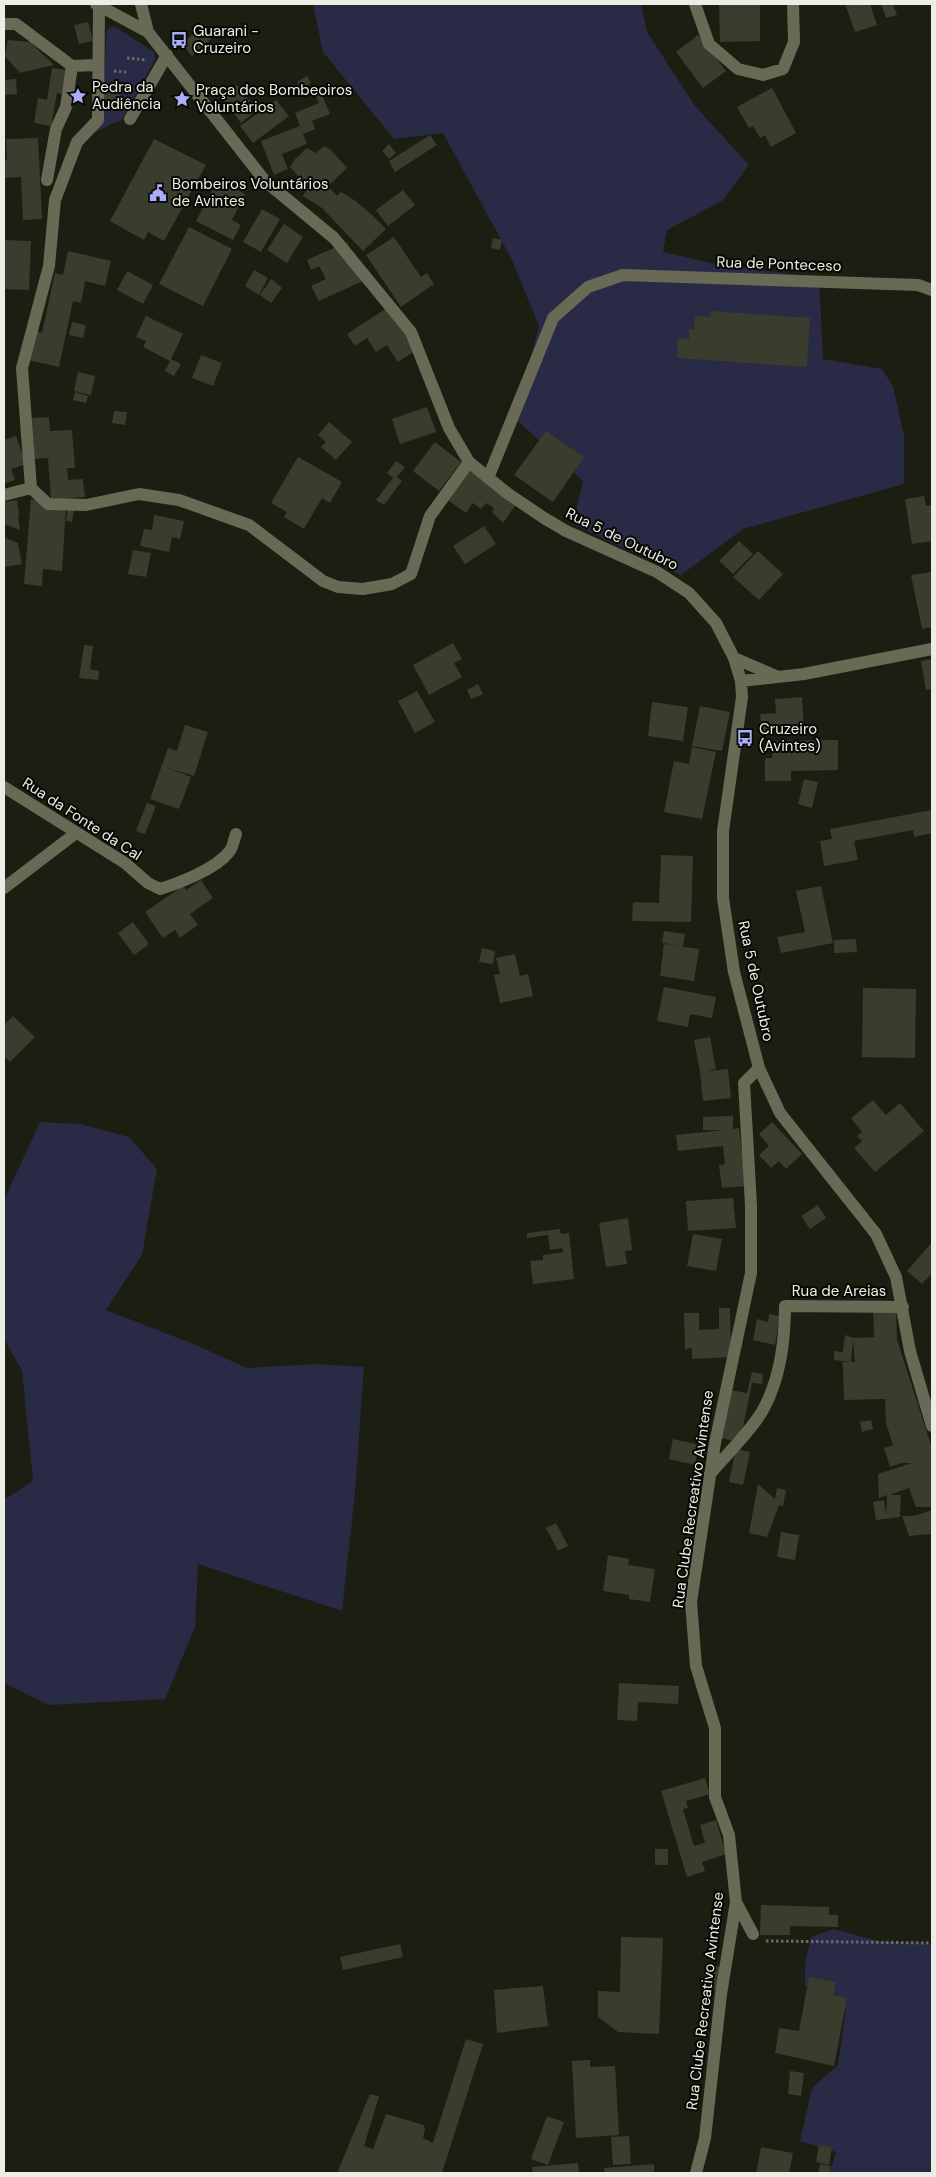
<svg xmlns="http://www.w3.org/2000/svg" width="936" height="2177" font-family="'DM Sans',sans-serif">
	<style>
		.green { fill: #292a45 }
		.building { fill: #3a3c2e }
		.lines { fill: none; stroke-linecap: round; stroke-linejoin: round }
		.path { stroke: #6a6b60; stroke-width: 3; stroke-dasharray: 2.5 2.5; stroke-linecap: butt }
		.minor { stroke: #686a55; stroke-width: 12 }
		.labels { text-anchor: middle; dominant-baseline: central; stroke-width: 4; stroke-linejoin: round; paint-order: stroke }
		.poi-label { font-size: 15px; fill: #ecede4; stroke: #070804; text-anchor: start }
		.street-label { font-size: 15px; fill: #ecede4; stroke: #070804 }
	</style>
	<rect width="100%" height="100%" fill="#1c1e11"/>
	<path class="green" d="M313,4h328l6,28 48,74 54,59 -27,36 -55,29 -4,22 52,12 104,14 4,81 59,10 11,17 11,50v48l-161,45 -62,46 -108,-51 10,-43 -68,-63 24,-92 -28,-68 -68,-125 -49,6 -71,-87z
		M114,26l40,26 1,8 -34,61 -10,3 -16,9 7,-17 -2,-9 5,-19 -2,-1 4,-57z
		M40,1122l40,2 49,13 28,32 -15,86 -36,55 90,35 51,23 70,-4 47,3 -9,126 -13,118 -144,-47 -3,63 -30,72 -116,6 -45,-22v-183l29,-19 -11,-110 -18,-33v-138z
		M834,1929l44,12 54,3v229h-102l6,-21 -36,-11 12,-53 26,-23 8,-56 -8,-10 -33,-13v-22l6,-27z"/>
	<path class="building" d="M719,4h41v37l-40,1z
		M845,4h25l7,21 -22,7z
		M881,4h12l4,11 -11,3z
		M88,22l5,19 -14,3 -5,-19z
		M201,27l10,12 -19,17 -10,-12z
		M698,35l28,36 -23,17 -27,-36z
		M8,40l22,2 24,23 -34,8 -15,-17z
		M52,68l15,2 -5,24 -5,-1 -6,33 -17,-3 4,-25 9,2z
		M307,76l4,7 -10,6 -4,-7z
		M16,79l1,15 -13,1v-15z
		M237,85l20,25 -16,13 -20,-26z
		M105,87l16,4 -4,19 -17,-3z
		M319,88l11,26 -18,7 3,8 -12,5 4,10 -25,10 6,15 -14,6 -13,-34 39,-15 -5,-13 24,-10 -6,-13z
		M772,88l24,45 -25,14 -6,-12 -5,3 -7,-12 -4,2 -12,-21z
		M276,100l13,16 -36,27 -13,-17z
		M430,135l7,10 -42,27 -6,-11z
		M38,138l4,81 -19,1 -2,-43 -17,1v-18h3l-1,-21z
		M154,139l52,26 -42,76 -16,-9 -4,8 -34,-19z
		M389,144l7,9 -7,6 -7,-8z
		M324,146l7,4 16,18 -19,18 9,10 4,-4 13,8 16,13 16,16 -23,22 -41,-43 -19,-12 5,-9 -18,-20 4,-7 13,-12 9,5z
		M218,179l27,15 -13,26 9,5 -8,15 -37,-19z
		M403,190l12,15 -27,21 -12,-16z
		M262,209l18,10 -19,33 -18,-10z
		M284,224l19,13 -16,26 -20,-13z
		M189,227l43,22 -29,57 -44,-22z
		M394,237l27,40 6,-4 7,11 -33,23 -35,-52z
		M493,238l9,2 -2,10 -9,-2z
		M4,240l27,1 -2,49 -25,-1z
		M347,242l18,38 -46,21 -8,-15 15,-7 -7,-13 -8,4 -4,-10z
		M68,251l43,10 -6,25 -20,-5 -4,22 -8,-2 -14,66 -31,-7 6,-29 8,2 13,-60 8,2z
		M254,270l14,8 -9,17 -14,-9z
		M127,271l26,14 -10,19 -26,-14z
		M271,279l11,9 -11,15 -11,-8z
		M390,306l28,43 -20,13 -11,-17 -11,7 -9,-14 -12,8 -8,-12z
		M711,311l99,7 -3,49 -130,-9 1,-20 11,1v-10l5,1 1,-14 16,1z
		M146,316l37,18 -12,25 10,5 -7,12 -9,-5 5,-10 -27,-14 3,-6 -10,-4z
		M72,322l14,3 -3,13 -14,-3z
		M201,355l21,8 -9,23 -21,-8z
		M78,372l17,4 -4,19 -17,-4z
		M75,392l13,4 -2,7 -13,-3z
		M427,407l9,25 -36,12 -8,-25z
		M114,411l13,1 -2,13 -13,-2z
		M49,417l1,14 22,-1 3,38h-8l1,12 15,-1 2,18 -34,3 -3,-42 -14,1 -2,-41z
		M329,422l23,20 -16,18 -15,-13 5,-5 -8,-7z
		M546,431l38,26 -31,45 -39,-27z
		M16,436l10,28 -15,5 4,11 -11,4v-44z
		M435,442l26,20 -22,29 -26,-20z
		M298,457l44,25 -12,21 -8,-5 -18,31 -20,-12 3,-5 -16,-9z
		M396,461l9,6 -8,10 5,4 -18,24 -8,-5 17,-22 -6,-5z
		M467,468l50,35 -14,20 -11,-11 2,-4 -8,-5 -5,6 -8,-6 -7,10 -21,-15z
		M924,496l2,10 6,-1v36l-20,3 -7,-45z
		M31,499l35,8 -4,64 -19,-2 -1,17 -18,-2z
		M17,500l2,13 -1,4 2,13 -16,-6v-22z
		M68,507l6,1 -2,14 -6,-1z
		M154,515l30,6 -4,18 -8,-2 -3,15 -29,-6 4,-17 8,1z
		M484,526l12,18 -31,20 -12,-18z
		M4,537l14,6 4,21 -18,3z
		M739,541l14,13 -20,20 -14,-13z
		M133,550l18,3 -5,24 -18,-3z
		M758,551l25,23 -24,26 -26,-23z
		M932,572v55l-10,2 -11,-54z
		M453,643l9,16 -8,4 8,14 -33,18 -16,-30z
		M84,645l9,1 -3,23 9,2 -1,9 -19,-2z
		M932,659v30l-6,1 -5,-29z
		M478,684l5,10 -12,5 -4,-9z
		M417,691l18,31 -20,11 -17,-32z
		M802,697l2,32 -42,4 -2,-19 16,-1 -1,-14z
		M652,702l36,5 -5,34 -35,-5z
		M700,706l30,6 -8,39 -30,-5z
		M185,725l23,7 -14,44 -29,-9 26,10 -12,32 -29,-10 18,-51 9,3z
		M838,740v30l-47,1v10h-26v-23h7v-17z
		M692,747l24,5 -14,67 -38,-7 10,-51 15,3z
		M804,779l14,3 -6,26 -14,-4z
		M147,803l9,3 -11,28 -9,-3z
		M932,810v23l-18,4 -1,-7 -59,11 4,19 -34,6 -4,-25 12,-2 -2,-10z
		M661,855l32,1 -2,66 -59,-1 1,-19 26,1z
		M201,880l12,18 -23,16 8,11 -18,13 -5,-8 -12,8 -18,-26 38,-26 3,4z
		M821,886l12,57 -52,10 -4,-16 28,-5 -9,-41z
		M133,922l16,22 -15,11 -16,-22z
		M664,931l21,3 -2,13 16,2 -5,32 -34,-5 4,-32 15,1 -17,-2z
		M856,939l1,13 -23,1v-13z
		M482,948l13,3 -2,13 -14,-2z
		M515,954l5,22 8,-2 5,22 -33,7 -6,-28 6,-1 -4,-16z
		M664,987l52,10 -4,21 -22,-4 -2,13 -31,-6z
		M863,988l53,1 -1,69 -53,-1z
		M13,1016l22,21 -25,25 -6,-6v-31z
		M710,1037l6,32 -9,2 21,-2 3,29 -28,3 -3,-29 -6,-32z
		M873,1100l13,15 14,-12 24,28 -49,41 -21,-24 8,-7 -5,-5 5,-4 -11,-14z
		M733,1116v13l6,-1 7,58 -24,2 -3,-23 6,-1 -2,-18 -45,5 -2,-16 48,-5h-21v-13z
		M772,1122l30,32 -16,15 -7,-8 -8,7 -12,-13 10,-9 -10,-12z
		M733,1198l3,30 -48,3 -2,-30z
		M818,1205l8,13 -16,11 -9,-13z
		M628,1218l4,32 -7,1 2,13 -21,3 -7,-44z
		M560,1229l1,5 8,-1 5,46 -41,5 -3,-23 13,-1v-5l20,-3 -1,-4 -12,2 -2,-15 -21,3v-5z
		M693,1234l29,5 -6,32 -29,-5z
		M932,1242v31l-10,11 -15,-13z
		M873,1305h23l1,35 35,108v59h-16l-7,-19 -20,7h12l-1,22 -24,3 -3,-18 11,-2 2,15 1,-20 -8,3 -1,-24 34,-11h-11l-11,4 -6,-19 9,-3 -7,-22 -1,-24 -41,1 -1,-32 -1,-6h13l-2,-22 -2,22 -17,-2v-9l9,1 2,-17 9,3 20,-1z
		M719,1308h11l1,49 -39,2v-11l-7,1 -1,-36h15v17l20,-1z
		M769,1314l11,2 -5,29 -22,-5 4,-21 11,3z
		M752,1372l11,2 -1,10 -10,-1 -12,59 -20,-4 10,-48 17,3z
		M871,1420l2,9 -11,3 -2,-10z
		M673,1439l26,6 -4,20 -26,-6z
		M736,1449l14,3 -7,33 -14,-3z
		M758,1484l17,15 2,-11 9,2 -3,16 -4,-1 -12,32 -18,-4z
		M932,1510v24l-23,2 -7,-20h12z
		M556,1523l12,23 -10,5 -12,-23z
		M781,1532l18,3 -4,25 -18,-3z
		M608,1555l21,4 -1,6 27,4 -5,33 -21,-3v-4l-26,-4z
		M619,1683l60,3 -1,18 -40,-2 -1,19 -20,-1z
		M705,1778l5,16 -24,7 2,7 -5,1 11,37 11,-3 -5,-18 16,-5 10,34 -24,8 3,9 -18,6 -26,-86z
		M655,1849h13v16h-13z
		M761,1905l68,2v8h9v12l-48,-1v9h-30z
		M621,1937l42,1 -4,96 -41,-2 -20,-15v-26l22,1z
		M400,1944l3,13 -60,13 -3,-13z
		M714,1966l13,2 -3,23 -22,-3 2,-17 9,1z
		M809,1977l27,5 -3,13 14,3 -13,68 -59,-13 4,-25 20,3z
		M543,1986l5,40 -51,7 -3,-43z
		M466,2039l17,5 -41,129h-105l33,-79 9,2 -15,50 9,3 13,-35 38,11 1,4 -2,9 10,5z
		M590,2060v7l25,-1 4,69 -43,3 -4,-77z
		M790,2071l14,2 -3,23 -13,-2z
		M547,2116l17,6 -16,43 -17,-6z
		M629,2136l2,28 -18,1 -2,-28z
		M819,2145l13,2 -3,18 -13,-3z
		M761,2147l32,6 -4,20h-33z
		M578,2163l1,10h-46l-1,-6z
		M654,2164v9h-49l-1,-5z
		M820,2164l11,2 -1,7h-12z"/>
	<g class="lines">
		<path class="path" d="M127,58l20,2
			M114,71l12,1
			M766,1941l166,2"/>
		<path class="minor" d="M96,4l52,28 117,149 69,57 77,94 38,96 20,34 38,31 37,25 22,13 91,41 32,21 27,30 18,35 7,23 1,16 -19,134v67l11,74 25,96 21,45 96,121 20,43 14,74 22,75
			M141,4l7,28
			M695,4l14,40 29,25 25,6 20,-6 11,-27 -1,-38
			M4,24h12l56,42 25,-1
			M130,119l37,-64
			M47,180l9,-51 10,-22 6,-41
			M488,478l65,-160 35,-31 35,-12 265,9 30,1 14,5
			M31,488l17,16 38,1 53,-11 40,6 70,25 74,56 15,6 25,2 29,-5 19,-10 19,-58 39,-54
			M31,488l-9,-120 27,-102 6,-66 22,-58 21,-22 1,-113
			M4,495l27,-7
			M734,658l42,18
			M741,681l63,-7 128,-25
			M4,787l121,76 23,20 12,6c19,-6 56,-20 69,-37 4,-4 5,-13 7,-18
			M4,888l72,-55
			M710,1474c16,-19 43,-45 54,-66 17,-32 21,-67 21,-102l118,1
			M736,1902l17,32
			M696,2173l9,-35 16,-144 15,-92 -7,-67 -14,-38v-69l-19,-62 -5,-64 24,-159 36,-170v-68l-7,-122 15,-15"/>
	</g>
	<defs>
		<g id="bus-bare" transform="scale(1.35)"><path d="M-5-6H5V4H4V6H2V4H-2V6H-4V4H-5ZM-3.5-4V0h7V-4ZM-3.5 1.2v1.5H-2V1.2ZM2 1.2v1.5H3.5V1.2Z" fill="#abaffb" stroke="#070804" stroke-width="2.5" paint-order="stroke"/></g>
		<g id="sight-bare" transform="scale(1.35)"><path d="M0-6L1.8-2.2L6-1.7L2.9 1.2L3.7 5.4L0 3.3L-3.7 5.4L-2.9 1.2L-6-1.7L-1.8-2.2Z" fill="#abaffb" stroke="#070804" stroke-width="2.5" paint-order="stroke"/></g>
		<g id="civic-bare" transform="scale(1.35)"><path d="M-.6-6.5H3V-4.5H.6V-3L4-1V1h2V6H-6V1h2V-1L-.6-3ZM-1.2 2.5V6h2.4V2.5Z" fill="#abaffb" stroke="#070804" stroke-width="2.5" paint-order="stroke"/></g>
	</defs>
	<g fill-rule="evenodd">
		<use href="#bus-bare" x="179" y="40"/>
		<use href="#sight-bare" x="78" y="96"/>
		<use href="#sight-bare" x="182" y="99"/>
		<use href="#civic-bare" x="158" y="193"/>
		<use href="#bus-bare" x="745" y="738"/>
	</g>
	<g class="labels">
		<g class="poi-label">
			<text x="193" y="31">Guarani -<tspan x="193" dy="17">Cruzeiro</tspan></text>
			<text x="92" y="87">Pedra da<tspan x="92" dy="17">Audiência</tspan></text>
			<text x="196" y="90">Praça dos Bombeoiros<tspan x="196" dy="17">Voluntários</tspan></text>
			<text x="172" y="184">Bombeiros Voluntários<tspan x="172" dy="17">de Avintes</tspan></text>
			<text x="759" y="729">Cruzeiro<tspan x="759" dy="17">(Avintes)</tspan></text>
		</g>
		<g class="street-label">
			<text transform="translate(779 264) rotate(2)">Rua de Ponteceso</text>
			<text transform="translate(622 539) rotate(26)">Rua 5 de Outubro</text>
			<text transform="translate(82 819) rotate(33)">Rua da Fonte da Cal</text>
			<text transform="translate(756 981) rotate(78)">Rua 5 de Outubro</text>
			<text x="839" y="1291">Rua de Areias</text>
			<text transform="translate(693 1499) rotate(-82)">Rua Clube Recreativo Avintense</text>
			<text transform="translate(705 2001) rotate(-83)">Rua Clube Recreativo Avintense</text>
		</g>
	</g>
	<rect width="936" height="2177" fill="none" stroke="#ecede4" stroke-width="10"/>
</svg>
